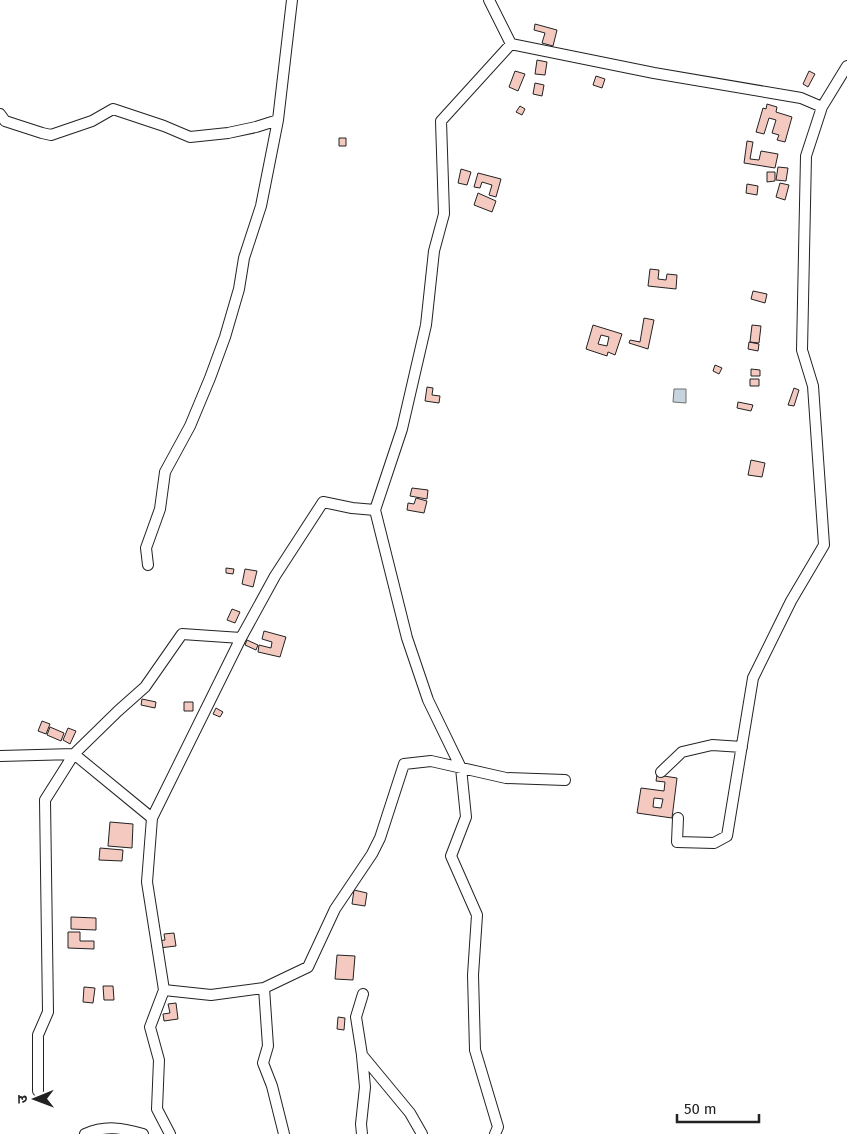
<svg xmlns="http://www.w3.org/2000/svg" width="847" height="1134" font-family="'Fira Sans','Noto Sans Devanagari',sans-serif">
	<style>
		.water { fill: #c7d3dd; stroke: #6f6f6f }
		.building { fill: #f3c9c0; stroke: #222; fill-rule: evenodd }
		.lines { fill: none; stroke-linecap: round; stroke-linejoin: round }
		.street-casing { stroke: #222; stroke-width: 12 }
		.street { stroke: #fff; stroke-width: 10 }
	</style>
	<rect width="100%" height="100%" fill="#fff"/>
	<path class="water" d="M674,389h12v14l-13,-1z"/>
	<path class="building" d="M535,24l22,6 -4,16 -11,-3 3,-10 -11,-3z
		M537,60l10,2 -2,13 -10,-1z
		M515,71l10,3 -7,17 -9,-4z
		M809,71l6,3 -7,13 -5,-3z
		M596,76l9,3 -3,9 -9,-3z
		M535,83l9,2 -2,11 -9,-2z
		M767,104l10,3 -1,5 16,5 -7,25 -8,-2 2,-5 -7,-2 4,-13 -7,-2 -5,16 -8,-2 7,-24 3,1z
		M520,106l5,3 -3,6 -6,-3z
		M339,138h7v8h-7z
		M747,141l6,1 -3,17 9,1 2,-9 17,3 -3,14 -31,-5z
		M778,167l10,1 -2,13 -10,-1z
		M461,169l10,3 -4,13 -9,-2z
		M767,172h8v9l-8,1z
		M478,173l23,6 -5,18 -7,-2 3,-10 -10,-3 -2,6 -6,-1z
		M780,183l9,2 -4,15 -9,-3z
		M747,184l11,2 -1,9 -11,-2z
		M478,193l18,8 -4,11 -18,-7z
		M650,269l9,1 -1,9 8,1 1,-6 10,1 -1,14 -28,-3z
		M753,291l14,3 -2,9 -14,-4z
		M644,318l10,2 -6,29 -19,-6 1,-3 10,2z
		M593,325l29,9 -7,21 -7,-3 -1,4 -21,-7zM601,335l8,2 -2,9 -9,-2z
		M752,325l9,1 -2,17 -9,-1z
		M749,342l10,2 -1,7 -10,-2z
		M715,365l7,3 -3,6 -6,-3z
		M751,369l9,1v6h-9z
		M750,379h9v7h-9z
		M427,387l6,1 -1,7 8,1 -1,7 -14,-2z
		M794,388l5,2 -5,16 -6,-1z
		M738,402l15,3 -2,6 -14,-3z
		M751,460l14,3 -3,14 -14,-2z
		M412,488l16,2 -1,9 -17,-3z
		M416,498l11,3 -3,12 -17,-3 1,-7 6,1z
		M226,568l8,1 -1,5 -7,-1z
		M245,569l12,2 -4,16 -11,-3z
		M232,609l8,3 -5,11 -8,-3z
		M264,631l22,6 -6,20 -22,-5 1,-7 12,3 1,-6 -10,-3z
		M247,640l11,5 -2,5 -11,-5z
		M142,699l14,3 -1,6 -14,-3z
		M184,702h9v9h-9z
		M216,708l7,4 -3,5 -7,-3z
		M42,721l8,3 -4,10 -8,-3z
		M50,727l14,6 -3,8 -14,-6z
		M68,728l8,3 -6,13 -7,-4z
		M657,775l20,3 -5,40 -35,-5 4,-25 23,3 1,-9 -9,-1zM654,798l9,1 -2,9 -8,-1z
		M110,822l23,2 -1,24 -24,-2z
		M100,848l23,2 -1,11 -23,-1z
		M354,890l13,3 -2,13 -13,-2z
		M71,917l25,1v12l-25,-1z
		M68,932h12v9h14v8l-26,-1z
		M174,933l2,13 -17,2 -2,-7 8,-1 -1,-6z
		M337,955l18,1 -2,24 -18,-1z
		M103,986h10l1,14h-10z
		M84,987l11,1 -2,15 -10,-1z
		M176,1003l2,16 -14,2 -1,-7 7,-1 -2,-9z
		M338,1017l7,1 -1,12 -7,-1z"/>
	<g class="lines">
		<g class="street-casing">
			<path id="street" d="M489,0l22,44
				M822,107l25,-41
				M0,114l5,7 37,12 9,2 41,-14 21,-12 51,17 26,11 38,-4 28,-6 22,-7
				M375,510l32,128 21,62 33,68 5,49 -15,39 26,59 -4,60 2,75 23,77 -3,7
				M148,565l-2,-17 14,-39 5,-37 25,-46 20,-48 15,-41 14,-48 5,-31 17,-52 17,-86 14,-120
				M0,756l74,-2 44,-43 27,-24 37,-53 59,4 34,-62 48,-74 29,6 23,2 27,-81 24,-104 8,-74 10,-37 -3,-93 70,-77 143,29 147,25 21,9 -16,49 -4,194 11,36 11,159 -33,56 -38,77 -26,158 -13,7 -37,-1 1,-24
				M661,772l21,-20 30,-7 30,2
				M152,818l89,-180
				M264,988l4,58 -5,17 9,23 12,48
				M164,990l-14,37 9,33 -2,49 13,25
				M363,994l-7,23 6,38 48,58 12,21
				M38,1091v-56l10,-23 -3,-212 29,-46 78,64 -5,64 17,108 47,5 53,-7 44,-21 27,-58 37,-55 8,-16 24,-74 27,-3 75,17 59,2
				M85,1134c20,-9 38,-6 58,0
				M362,1134l-1,-10 4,-37 -3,-31"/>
		</g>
		<use href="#street" class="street"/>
	</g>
	<g transform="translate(35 1099) rotate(269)" stroke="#ffffff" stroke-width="4" paint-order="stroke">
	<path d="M0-4L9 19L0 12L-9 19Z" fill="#222222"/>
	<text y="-8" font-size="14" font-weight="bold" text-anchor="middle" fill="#222222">उ</text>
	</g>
	<path d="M677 1114v8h82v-8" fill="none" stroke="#222222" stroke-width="2.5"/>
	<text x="684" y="1114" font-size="15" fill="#222222" stroke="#ffffff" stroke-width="4" paint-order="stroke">50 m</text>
</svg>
